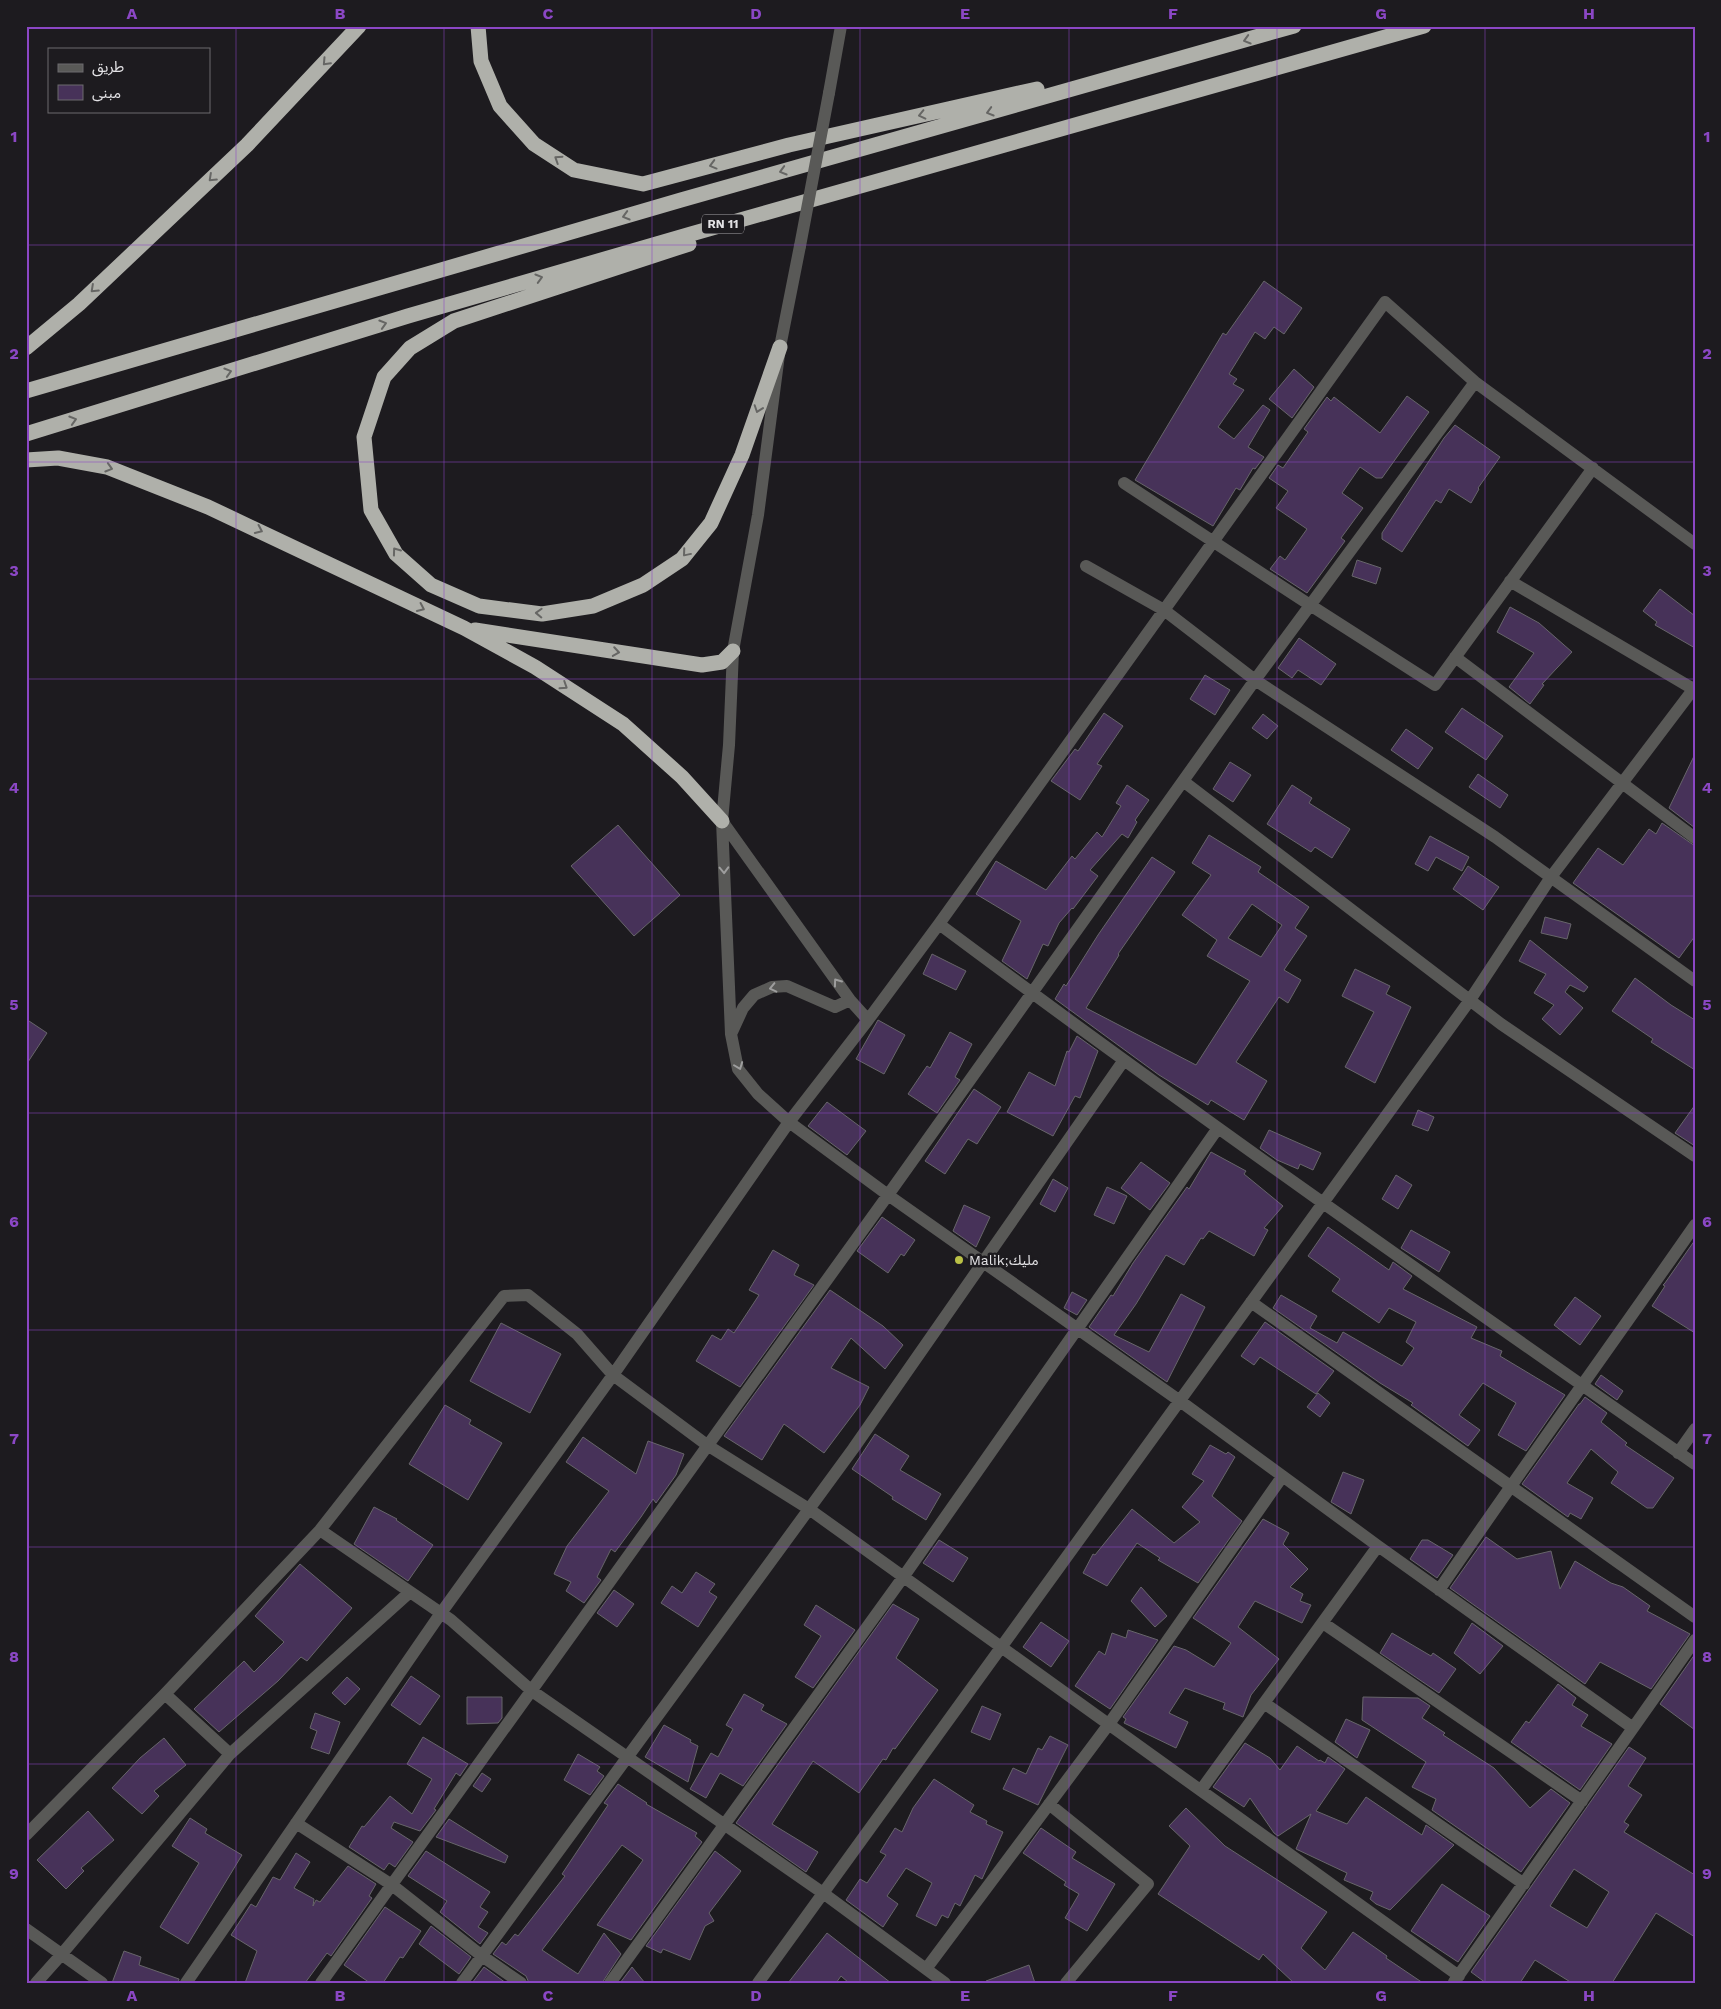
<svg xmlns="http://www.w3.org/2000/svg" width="1721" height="2009" font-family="'Work Sans','Noto Sans Arabic',sans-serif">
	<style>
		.building { fill: #473259; stroke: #67656a; fill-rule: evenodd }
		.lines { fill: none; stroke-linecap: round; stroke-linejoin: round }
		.minor { stroke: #595957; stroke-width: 12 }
		.highway { stroke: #afb0aa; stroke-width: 15 }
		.minor-bridge { stroke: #595957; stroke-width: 12 }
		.oneway { stroke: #666664 }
		.oneway2 { stroke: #9e9e9e }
		.grid { fill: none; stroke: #8b47c5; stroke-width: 1; stroke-opacity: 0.55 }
		.poi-dot { fill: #bac046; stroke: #1d1b1f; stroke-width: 2 }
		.labels { text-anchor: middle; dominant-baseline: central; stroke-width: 5; stroke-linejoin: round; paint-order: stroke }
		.shield { fill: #1d1b1f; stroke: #a8a6aa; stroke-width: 1 }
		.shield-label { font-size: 12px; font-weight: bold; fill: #e3e2e5 }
		.poi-label { font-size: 14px; fill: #e3e2e5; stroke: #1d1b1f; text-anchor: start }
		.neatline { fill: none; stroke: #8b47c5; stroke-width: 2 }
		.grid-label { font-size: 16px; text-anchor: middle; font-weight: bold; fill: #8b47c5 }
	</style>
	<rect width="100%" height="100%" fill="#1d1b1f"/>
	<path class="building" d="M1264,281l38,27 -18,26 -10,-7 -9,12 -10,-7 -26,42 8,5 -4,5 11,6 -26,37 16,12 29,-34 7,5 -22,37 16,10 -9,12 -2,-1 -13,22 -4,-2 -23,38 -78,-46 88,-147 3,2z
		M1294,369l20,18 -22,31 -23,-19z
		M1407,396l22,16 -47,66h-6l-16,-11 -18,26 21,15 -22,30 4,3 -38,52 -37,-24 10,-13 5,4 22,-31 -31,-21 12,-17 -19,-13 9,-13 5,3 25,-36 -4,-3 23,-32 4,4 3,-4 46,36z
		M1455,425l45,32 -22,31 1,1 -8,14 -22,-14 -8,14 -5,-3 -34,52 -20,-13v-6l62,-95z
		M1357,560l24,8 -5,16 -24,-8z
		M1660,589l35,27v32l-40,-23 2,-3 -14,-11z
		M1510,607l29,16 33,29 -30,32 2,1 -14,19 -21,-17 25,-34 -37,-21z
		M1299,638l37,26 -15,21 -23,-15 -6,8 -14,-10z
		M1205,675l25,15 -15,25 -25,-16z
		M1462,708l41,28 -17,24 -41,-28z
		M1104,713l19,13 -26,38 5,2 -22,34 -29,-19 24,-32 3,2z
		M1263,714l15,12 -11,13 -15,-11z
		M1406,729l27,19 -15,21 -27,-19z
		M1695,754v74l-26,-20z
		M1230,762l21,13 -18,27 -20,-13z
		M1478,774l30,21 -8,13 -31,-21z
		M1127,785l22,15 -14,20 2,2 -9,16 -6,-4 -32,36 8,6 -25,33 -1,-1 -13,15 -11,23 -5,-2 -16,35 -25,-18 19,-40 -45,-27 20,-33 50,29 26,-34 3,3 22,-27 5,5 19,-31 -5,-3z
		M1292,785l20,13 -3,5 41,26 -18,29 -17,-11 -4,5 -44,-28z
		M1662,823l33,23v90l-16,22 -106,-75 25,-35 25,17 26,-36 7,5z
		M618,825l62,70 -46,41 -63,-70z
		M1209,835l52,32 -3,5 51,35 -14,21 12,8 -23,34 17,10 -13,23 -9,-6 -43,65 31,19 -23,39 -33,-20 -3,5 -49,-30 -104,-76 9,-15 2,2 32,-51 54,-78 23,15 -57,82 1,1 -33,53 110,57 54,-84 -43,-25 10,-16 -35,-25 29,-40 -19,-12zM1252,904l30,21 -21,32 -33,-19z
		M1430,836l39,21 -7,14 -26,-14 -8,14 -13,-7z
		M1468,866l31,21 -16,23 -30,-21z
		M1545,917l26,7 -4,15 -26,-6z
		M1530,940l58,47 -4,5 -14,-7 -5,7 18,16 -23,27 -18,-16 12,-14 -20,-12 12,-19 -27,-13z
		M932,954l34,17 -10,19 -33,-16z
		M1355,969l35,17 -4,8 25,13 -36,76 -30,-16 29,-55 -32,-16z
		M1635,978l36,27 24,15v50l-44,-28 2,-3 -41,-28z
		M26,1019l21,14 -21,32z
		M878,1020l27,15 -21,39 -28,-15z
		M950,1032l22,12 -17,33 5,3 -23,33 -29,-19 19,-28 3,2z
		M1077,1036l21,15 -18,47 -5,-2 -22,40 -46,-24 22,-40 26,14 12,-35 2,1z
		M974,1089l27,18 -24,37 -9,-5 -23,35 -20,-13z
		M827,1102l39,29 -19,24 -39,-29z
		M1695,1105v41l-20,-13z
		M1418,1110l16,7 -6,14 -16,-6z
		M1269,1130l52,23 -8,17 -13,-6 -2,5 -21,-9 -17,-12z
		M1211,1152l35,19 -2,3 39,32 -19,22 4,2 -14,26 -45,-25 -6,8 -2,-1 -17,27 -18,-10 -30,49 -22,31 35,17 32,-58 24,13 -38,75 -78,-55 22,-32 2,1 20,-33 54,-76 2,2z
		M1141,1162l29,21 -20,27 -29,-22z
		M1396,1175l16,10 -14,24 -16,-10z
		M1053,1179l15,9 -13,24 -15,-8z
		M1107,1187l20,9 -13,28 -20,-9z
		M964,1205l26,12 -14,30 -23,-16z
		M882,1217l33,23 -11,16 -3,-2 -13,19 -31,-22z
		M1328,1227l61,43 4,-8 19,14 -9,13 74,38 -6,11 31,13 -2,5 65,39 -39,56 -28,-16 18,-32 -33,-20 -24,32 21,15 -12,16 -57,-41 2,-2 -33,-20 -107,-75 8,-13 36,21 -7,12 27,15 6,-11 59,34 12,-18 -8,-6 10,-20 -27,-14 -10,15 -47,-32 8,-12 -32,-23z
		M1411,1230l39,22 -11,20 -38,-24z
		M1695,1240v93l-43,-27 13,-20 -2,-1 2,-2z
		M773,1250l26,15 -5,10 20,10 -74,102 -44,-26 16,-26 9,5 7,-11 6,4 25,-38 -10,-5z
		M830,1290l53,36 20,19 -18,24 -34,-31 -20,30 38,19 -9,18 -36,48 -40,-29 -22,36 -38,-24z
		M1072,1292l15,8 -10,15 -13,-7z
		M1575,1297l26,19 -21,29 -26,-20z
		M1265,1322l69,49 -18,23 -56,-37 -6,8 -13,-9z
		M501,1323l60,31 -31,59 -60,-32z
		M1601,1375l22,16 -6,9 -22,-16z
		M1318,1393l12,10 -10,14 -13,-10z
		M1585,1397l22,16 -6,9 26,21 -2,2 49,33 -21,30h-6l-36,-25 7,-11 -27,-23 -24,34 26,15 -12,21 -11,-6 -2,4 -46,-33 57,-80h1z
		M445,1405l26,15 -2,4 33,19 -34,57 -59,-36z
		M875,1434l34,22 -9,14 41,24 -15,26 -34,-21 1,-2 -41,-28z
		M583,1437l53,37 12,-33 36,13 -8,21 -20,28 -3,-4 -12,18 -26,35 -4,-3 -14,28 4,3 -17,23 -18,-12 5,-9 -17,-8 13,-28 42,-55 -43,-29z
		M1210,1445l16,9 2,-2 7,5 -23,39 30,25 -44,62 -40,-23 2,-2 -23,-15 -30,43 -24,-13 10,-19 2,1 37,-46 42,34 26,-21 -18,-15 22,-26 -12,-7z
		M1343,1472l21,8 -13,34 -20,-12z
		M374,1507l23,12 -1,1 37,25 -25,36 -54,-37z
		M1263,1519l26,14 -6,11 25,25 -18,18 13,7 -3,7 11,4 -9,18 -47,-22 -17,26 41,32 -28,36 -8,22 -20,-8 2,-6 -40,-15 -16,25 19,9 -12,26 -52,-25 2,-4 -3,-2 51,-71 12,4 28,17 17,-24 -38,-25z
		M1486,1537l31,22 34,-8 9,38 15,-28 36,22 12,4 27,19 -3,5 43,23 -39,55 -51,-27 -15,22 -135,-96z
		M939,1540l29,18 -15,24 -30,-19z
		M1422,1540h6l25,15 -16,23 -27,-19z
		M300,1564l52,44 -45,53 -6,-4 -23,24 -59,51 -25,-23 50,-48 10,11 30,-30 -29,-26z
		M696,1572l19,12 -6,8 8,5 -19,30 -37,-24 11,-17 10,7z
		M1141,1587l26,29 -12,11 -24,-26z
		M614,1590l20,14 -17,23 -20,-14z
		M893,1604l26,15 -23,39 42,32 -43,59 -2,-1 -7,12 -3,-1 -24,34 -46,-32 -41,63 46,28 -12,20 -70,-49z
		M816,1605l39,25 -42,58 -18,-11 26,-41 -17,-11z
		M1041,1622l28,19 -18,26 -28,-20z
		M1472,1623l31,23 -23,28 -26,-21z
		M1128,1630l30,10 -48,69 -35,-23 24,-35 6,4 7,-22 14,5z
		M1392,1633l39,23 2,-3 23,16 -17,24 -59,-40z
		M1695,1654v76l-35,-26z
		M411,1676l29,20 -20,29 -29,-20z
		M347,1677l13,12 -15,16 -13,-12z
		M1558,1684l18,14 -4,7 16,10 -7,11 31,18 -32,46 -69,-48 15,-21 3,2z
		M744,1694l20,11 -3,5 26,14 -44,62 -23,-13 -14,25 -16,-9 21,-36 7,4 15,-28 -7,-4z
		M467,1697h35v21l-4,5 -31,1z
		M1363,1697l55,1 12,8 -8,12 23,15 -2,2 51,33 36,40 21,-19 19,14 -49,69 -89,-62 4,-11 -24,-12 14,-25 -64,-42z
		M982,1706l19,8 -11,26 -19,-8z
		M315,1713l25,9 -11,32 -18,-6 6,-17 -7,-3z
		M1346,1719l24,11 -13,28 -22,-16z
		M664,1725l27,15 -1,2 8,4 -10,36 -43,-25z
		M1050,1736l18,9 -30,60 -35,-16 10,-21 13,6 12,-26 4,2z
		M423,1737l45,27 -8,12 -4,-3 -22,36 2,1 -16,21 -26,-9 -3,6 22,14 -18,25 -6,-4 -5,7 -35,-23 13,-21 2,1 26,-31 22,18 20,-35 -25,-15z
		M164,1738l22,27 -32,26 5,5 -17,18 -30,-26 28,-30z
		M1245,1743l25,15 10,12 17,-24 22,15 1,-1 5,3 3,-6 17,12 -29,42 31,13 19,-27 56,38 4,-10 28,20 -64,65 -14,-6 -6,-5 3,-7 -29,-12 3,-7 -51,-24 15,-35 -33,22 -4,-3 -24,-35 -6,9 -31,-20z
		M1629,1747l17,11 -18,28 14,9 -18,27 5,3 -5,7 71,43v62l-39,-24 -44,70h-40l-37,-23 -15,23h-34l-15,-11zM1574,1869l35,23 -22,36 -37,-22z
		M578,1754l22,13 -3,4 7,5 -14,19 -26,-15z
		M482,1773l9,6 -9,13 -9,-6z
		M934,1779l40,26 -4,7 17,9 -1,3 17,8 -21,47 -7,-4 -15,31 -5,-3 -7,15 -6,-3 -6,11 -20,-10 16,-33 -26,-15 -19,28 11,8 -15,23 -37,-27 14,-21 7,4 19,-28 -6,-3 15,-24 7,4 11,-24z
		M618,1784l29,19 -1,1 51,29 -2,3 7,6 -71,98 -34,-15 46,-65 -21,-15 -80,105 36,24 26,-41 17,21 -19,29h-73l-3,-7 -33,-22 9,-12 4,3 9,-11 3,2 47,-60 -3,-2 46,-69 -4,-2z
		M1186,1808l39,38 102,66 -26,36 24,22 28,-38 34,24 -1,2 37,25h-129l-31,-29 -4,6 -101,-66 32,-48 -21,-20z
		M88,1811l26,29 -33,28 3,3 -18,18 -29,-29z
		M190,1818l17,11 -2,4 37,22 -54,89 -28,-17 39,-64 -27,-17z
		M449,1819l59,37 -3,7 -69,-26z
		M1041,1828l35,24 -4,6 43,26 -28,47 -22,-13 14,-24 -15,-9 2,-3 -43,-29z
		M426,1851l64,41 -10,15 8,5 -10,15 10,6 -8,11 -40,-32 7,-11 -39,-25z
		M715,1851l26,20 -32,42 5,8 -9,5 -15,34 -27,-11 -2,4 -15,-7z
		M296,1853l14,9 -16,26 20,11 -1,7 3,-6 4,2 28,-36 28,18 -7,12 3,2 -41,58 -4,-3 -22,30h-60l12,-32 -26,-16 20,-31 5,3 17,-30 7,3z
		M1442,1884l48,32 -32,46 -47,-31z
		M385,1907l36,24 -18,27 -3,-1 -17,26h-13l-26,-18z
		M431,1926l40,31 -12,17 -40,-30z
		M827,1933l64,50h-42l-8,-7 -5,7h-48z
		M124,1951l17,6 -2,8 40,14 -1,4h-66z
		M1029,1965l6,18h-48l-1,-2z
		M484,1967l22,16h-34z
		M632,1967l13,16h-25z"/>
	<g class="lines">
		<path class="minor" d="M829,93l12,-67
			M800,246l-20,101 -22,168 -25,136 -4,94 -7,76 9,213 7,35 20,25 31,28 99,73 292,206 198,145 255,182
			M1124,483l186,122 125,80 158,-217
			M1086,566l78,44 91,70 240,157 200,144
			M1510,581l185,109
			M1455,657l240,181
			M1183,781l318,243 194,132
			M722,821l128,179 18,20
			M939,924c248,185 502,363 756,540
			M732,1032l11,-24 11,-13 18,-8 15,-1 48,21 15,-7
			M1251,1302l444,315
			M1678,1453l17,-24
			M320,1530l131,90 81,71 291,202 122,90
			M1439,1590c84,-123 171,-243 256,-365
			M1323,1623l259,178
			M165,1694l65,60
			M1264,1703l260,181
			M1201,1790l177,-244
			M1049,1804l99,80 -82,99
			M296,1823l96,62 90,71 39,27
			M26,1835l139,-141 155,-164 184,-234 24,-1 49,39 36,41 94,70 102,64 650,467
			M26,1929l76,54
			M926,1969l183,-245 173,-247
			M1454,1982l241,-342
			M36,1983l25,-28 169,-201 180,-162
			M186,1983l255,-370 172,-238 176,-253 79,-102 71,-96 446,-622 90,80 220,162
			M321,1983l567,-788 367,-515 220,-298
			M462,1983l391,-534 271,-389
			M610,1983l294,-407 314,-448
			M758,1983l712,-983 81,-123 144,-190"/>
		<path class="highway" d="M478,26l3,35 19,45 34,38 40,26 69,14 146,-39 248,-56
			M689,244l-235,77 -44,27 -26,29 -20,60 7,73 25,44 35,31 48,21 63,8 51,-8 50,-21 39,-26 29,-36 31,-68 38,-108
			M26,348l53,-44 168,-159 112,-119
			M26,391l655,-191 613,-174
			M26,434l382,-118 283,-82 733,-208
			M26,460l32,-2 49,9 101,40 256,121 71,39 88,57 59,53 40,44
			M475,630l227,35 20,-3 11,-11"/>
		<path class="minor-bridge" d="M800,246l29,-153"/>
	</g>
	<defs><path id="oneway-chevron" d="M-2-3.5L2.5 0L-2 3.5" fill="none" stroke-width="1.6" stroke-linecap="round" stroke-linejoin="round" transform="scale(1.25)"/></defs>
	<g class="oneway">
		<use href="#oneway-chevron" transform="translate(1247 40) rotate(164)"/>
		<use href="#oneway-chevron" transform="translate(326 62) rotate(133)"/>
		<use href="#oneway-chevron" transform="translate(990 112) rotate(164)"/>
		<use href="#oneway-chevron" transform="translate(922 115) rotate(167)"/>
		<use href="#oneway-chevron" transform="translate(558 159) rotate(-147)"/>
		<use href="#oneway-chevron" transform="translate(713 165) rotate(165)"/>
		<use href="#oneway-chevron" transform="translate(783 171) rotate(164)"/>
		<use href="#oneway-chevron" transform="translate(212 178) rotate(137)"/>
		<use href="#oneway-chevron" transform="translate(626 216) rotate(164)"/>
		<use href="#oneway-chevron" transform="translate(539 278) rotate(-16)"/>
		<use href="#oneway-chevron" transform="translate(94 289) rotate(137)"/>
		<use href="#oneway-chevron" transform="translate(383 324) rotate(-17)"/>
		<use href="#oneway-chevron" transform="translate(228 372) rotate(-17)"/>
		<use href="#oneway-chevron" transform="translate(758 409) rotate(109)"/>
		<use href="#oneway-chevron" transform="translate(73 420) rotate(-17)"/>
		<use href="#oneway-chevron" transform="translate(109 468) rotate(17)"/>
		<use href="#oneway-chevron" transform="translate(259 530) rotate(25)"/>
		<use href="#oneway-chevron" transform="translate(396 551) rotate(-126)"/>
		<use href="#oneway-chevron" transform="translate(686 553) rotate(130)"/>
		<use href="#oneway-chevron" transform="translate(421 608) rotate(25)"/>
		<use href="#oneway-chevron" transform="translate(539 613) rotate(-178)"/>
		<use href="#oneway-chevron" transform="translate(616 652) rotate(9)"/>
		<use href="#oneway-chevron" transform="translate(564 686) rotate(33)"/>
	</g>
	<g class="oneway2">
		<use href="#oneway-chevron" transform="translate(724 870) rotate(88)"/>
		<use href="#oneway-chevron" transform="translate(837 982) rotate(-126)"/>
		<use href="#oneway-chevron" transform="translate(773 988) rotate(167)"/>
		<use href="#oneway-chevron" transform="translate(739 1066) rotate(69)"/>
	</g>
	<path class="grid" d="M236,26v1957M444,26v1957M652,26v1957M860,26v1957M1069,26v1957M1277,26v1957M1485,26v1957M26,245h1669M26,462h1669M26,679h1669M26,896h1669M26,1113h1669M26,1330h1669M26,1547h1669M26,1764h1669"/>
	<circle class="poi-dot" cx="959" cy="1260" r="5"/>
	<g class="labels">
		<rect class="shield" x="702" y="214.5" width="42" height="19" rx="4"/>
		<g class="shield-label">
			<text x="723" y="224">RN 11</text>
		</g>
		<g class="poi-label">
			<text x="969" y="1260">Malik;مليك</text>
		</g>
	</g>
	<rect width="1721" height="2009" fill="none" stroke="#1d1b1f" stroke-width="55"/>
	<rect x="48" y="48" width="162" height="65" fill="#1d1b1f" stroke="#6c6b6e"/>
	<rect x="58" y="64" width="25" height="8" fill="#595957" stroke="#6c6b6e"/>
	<text x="92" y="72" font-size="15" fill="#e3e2e5">طريق</text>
	<rect x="58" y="85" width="25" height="15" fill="#473259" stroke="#6c6b6e"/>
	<text x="92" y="98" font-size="15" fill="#e3e2e5">مبنى</text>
	<rect x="28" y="28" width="1666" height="1954" class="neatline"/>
	<g class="grid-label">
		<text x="132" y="19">A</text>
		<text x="340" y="19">B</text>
		<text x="548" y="19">C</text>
		<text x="756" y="19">D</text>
		<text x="965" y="19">E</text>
		<text x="1173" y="19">F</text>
		<text x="1381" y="19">G</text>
		<text x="1589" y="19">H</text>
		<text x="14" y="142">1</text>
		<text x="1707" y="142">1</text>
		<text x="14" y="359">2</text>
		<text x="1707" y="359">2</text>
		<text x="14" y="576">3</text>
		<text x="1707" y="576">3</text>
		<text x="14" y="793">4</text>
		<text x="1707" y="793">4</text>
		<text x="14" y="1010">5</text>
		<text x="1707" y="1010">5</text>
		<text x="14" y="1227">6</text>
		<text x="1707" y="1227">6</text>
		<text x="14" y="1444">7</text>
		<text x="1707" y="1444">7</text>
		<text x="14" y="1662">8</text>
		<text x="1707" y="1662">8</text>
		<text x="14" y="1879">9</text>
		<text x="1707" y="1879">9</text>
		<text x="132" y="2001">A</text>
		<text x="340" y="2001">B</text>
		<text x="548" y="2001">C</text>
		<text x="756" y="2001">D</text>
		<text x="965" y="2001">E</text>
		<text x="1173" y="2001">F</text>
		<text x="1381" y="2001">G</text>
		<text x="1589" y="2001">H</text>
	</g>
</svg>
